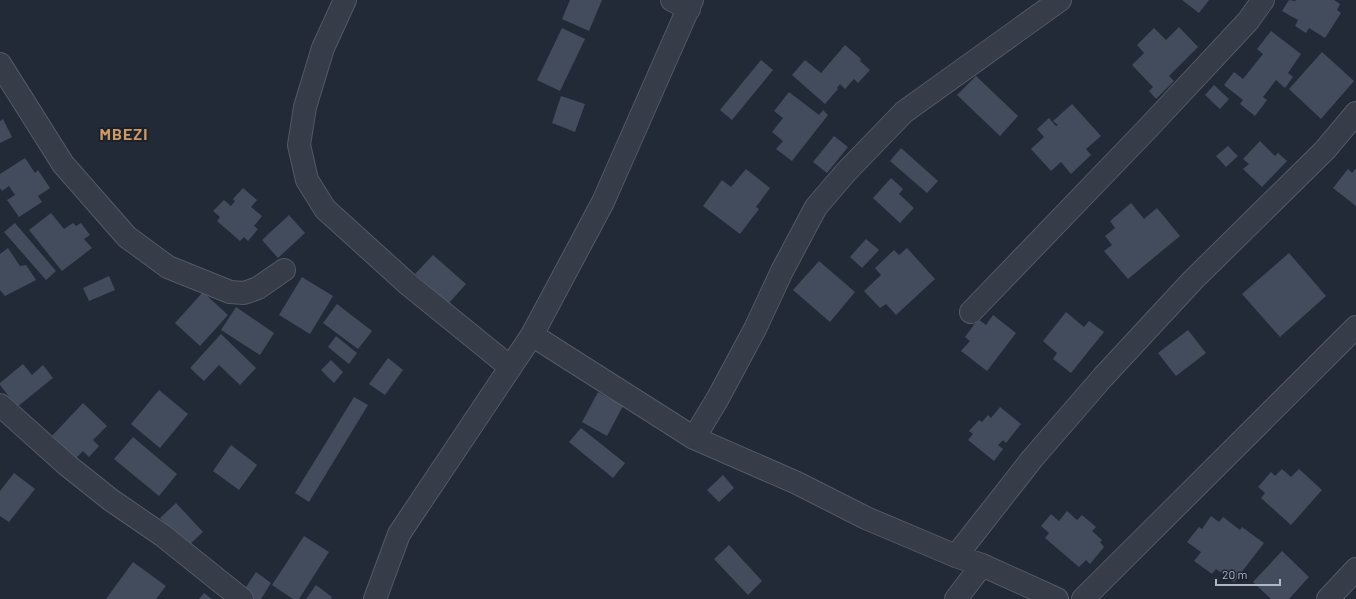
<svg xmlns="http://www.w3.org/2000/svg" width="1356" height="599" font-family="Barlow,sans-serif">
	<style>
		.building { fill: #434c5d }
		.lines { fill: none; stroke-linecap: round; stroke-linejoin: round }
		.minor-casing { stroke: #535966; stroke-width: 24 }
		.minor { stroke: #363c48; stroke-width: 22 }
		.labels { text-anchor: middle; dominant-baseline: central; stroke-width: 4; stroke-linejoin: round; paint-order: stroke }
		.district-label { font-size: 16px; font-weight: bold; letter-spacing: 1px; fill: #ce9a62; stroke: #1b212d }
	</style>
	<rect width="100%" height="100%" fill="#222a38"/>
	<path class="building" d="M570,0h32l-13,31 -27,-12z
		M1182,0h27l-10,13z
		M1289,0l6,1 1,-1h38l6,4 -3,6 4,3 -16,25 -16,-10 -3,5 -11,-7 3,-6 -16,-9z
		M1179,27l19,20 -29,29 5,5 -18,18 -7,-8 4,-4 -21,-22 12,-12 -7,-8 17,-17 12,12z
		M562,28l23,11 -25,52 -23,-11z
		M1271,31l30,23 -13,19 5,4 -8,11 -9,-8 -13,17 4,3 -12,16 -15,-12 3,-4 -19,-15 10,-13 9,7 20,-25 -6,-5z
		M845,45l16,14 -1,2 10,9 -12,13 -4,-4 -9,10 -5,-5 -3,4 1,1 -13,15 -33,-29 13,-15 16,13z
		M1322,52l32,29 -33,38 -32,-30z
		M761,60l12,10 -41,50 -12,-10z
		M976,76l42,40 -18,20 -43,-41z
		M1214,85l15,14 -9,10 -15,-14z
		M789,92l30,23 4,-5 5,5 -36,46 -16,-12 7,-8 -11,-9 11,-14 -9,-7z
		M561,96l24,8 -10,28 -23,-9z
		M1072,104l29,32 -15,13 5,6 -20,19 -10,-12 -10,9 -20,-22 13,-12 -7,-8 12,-11 7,8 2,-1 -5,-4z
		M3,119l9,18 -12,6v-22z
		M834,136l14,11 -21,26 -14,-11z
		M1260,141l15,15 3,-3 9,8 -25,26 -19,-18 6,-5 -6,-5z
		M1228,146l10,10 -12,11 -10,-11z
		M901,148l37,33 -11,12 -37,-32z
		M25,158l10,15 3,-3 12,18 -12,8 4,6 -23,15 -12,-17 8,-5 -6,-9 -7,5 -2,-3v-14z
		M1356,168v38l-23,-18 15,-19 4,4z
		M746,169l24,19 -14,19 3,2 -19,25 -37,-28 19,-26 9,7z
		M891,178l12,11 -4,5 15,14 -14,15 -27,-25z
		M243,188l14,12 -6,7 11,9 -8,10 4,3 -10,12 -4,-4 -4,4 -23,-20 3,-4 -7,-6 11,-11 7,6 4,-5 -2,-2z
		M1131,203l13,16 13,-11 23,28 -52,43 -24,-28 8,-6 -7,-9 10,-8 -5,-7z
		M51,213l13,16 9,-6 3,3 5,-3 9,12 -6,4 8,9 -30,23 -33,-41z
		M289,215l16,18 -27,25 -16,-18z
		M15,223l41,48 -10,9 -42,-48z
		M866,239l13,11 -17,18 -12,-11z
		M8,248l12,18 6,-1 10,15 -31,16 -5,-6v-36z
		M907,248l28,31 -39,36 -10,-11 -6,4 -16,-17 17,-16 -6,-7 19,-18 5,5z
		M1289,253l37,43 -46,41 -38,-43z
		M433,255l33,29 -18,20 -33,-30z
		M819,261l36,31 -25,30 -37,-32z
		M109,276l6,14 -26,11 -6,-13z
		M302,277l31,19 -23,38 -31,-19z
		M203,292l25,23 -28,31 -25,-23z
		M337,304l35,27 -14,18 -35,-26z
		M236,307l38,26 -14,22 -39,-25z
		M1066,312l18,15 5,-6 15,11 -33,41 -18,-14 4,-6 -14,-12z
		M993,315l23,18 -29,38 -26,-20 9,-10 -5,-4 13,-18 8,6z
		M1188,330l18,23 -30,23 -18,-23z
		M221,334l35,34 -16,17 -21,-20 -15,16 -14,-13z
		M336,336l21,17 -8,11 -21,-17z
		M388,358l15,12 -18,25 -16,-11z
		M331,360l12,12 -9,11 -13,-13z
		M23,364l9,11 11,-10 10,13 -36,29 -17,-22v-2z
		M159,390l29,24 -28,34 -29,-24z
		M598,392l25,14 -16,30 -25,-14z
		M354,397l14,8 -59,97 -14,-9z
		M83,403l24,23 -14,14 6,6 -10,11 -6,-6 -9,9 -24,-22z
		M1000,407l21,17 -15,19 -3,-3 -5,5 5,4 -9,12 -26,-21 5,-6 -4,-3 10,-11 3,2 6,-7 3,3z
		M581,428l44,35 -12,15 -44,-36z
		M133,437l44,37 -18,22 -45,-37z
		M231,445l26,20 -18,25 -26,-19z
		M1282,469l9,8 8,-8 23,21 -31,35 -30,-27 4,-5 -7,-6 13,-15 4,4z
		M14,473l21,16 -26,33 -9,-6v-25z
		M723,475l11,13 -15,14 -12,-12z
		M176,503l27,29 -16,15 -27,-29z
		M1067,511l10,9 5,-5 14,12 -4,4 10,9 -2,2 4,5 -14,17 -4,-4 -7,7 -34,-29 4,-5 -8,-7 10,-12 8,7z
		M1211,516l8,6 4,-5 17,13 2,-3 22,16 -30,39 -18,-13 -4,5 -18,-13 7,-9 -14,-10 12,-15 3,2z
		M304,536l25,16 -30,47h-6l-21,-14z
		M729,545l33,36 -14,14 -34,-36z
		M1282,551l27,26 -20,22h-18l-18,-17z
		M133,562l33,24 -10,13h-50z
		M256,572l15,11 -10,16h-11l-8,-6z
		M316,585l16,12 -1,2h-25z
		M204,593l8,6h-13z"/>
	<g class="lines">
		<g class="minor-casing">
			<path id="minor" d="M345,0l-22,48 -18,59 -6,38 8,35 18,29 84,76 101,82
				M672,0l17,9
				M0,64l63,100 64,73 41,30 62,25 14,1 14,-5 26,-18
				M971,312l179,-186 98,-105 15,-21
				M532,335l162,103 103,45 69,35 90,38 26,9 75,34
				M0,405l67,60 44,35 51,35 80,64
				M694,438l24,-40 37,-69 27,-58 34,-64 30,-35 58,-60 156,-112
				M956,556l76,-97 71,-82 90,-97 132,-130 31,-37
				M375,599l24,-65 133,-199 71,-133 89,-202
				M956,599l26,-34
				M1083,599l273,-272
				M1328,599l28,-30"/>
		</g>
		<use href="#minor" class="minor"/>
	</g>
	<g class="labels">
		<g class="district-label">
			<text x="124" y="133">MBEZI</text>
		</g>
	</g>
	<path d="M1216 579v6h64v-6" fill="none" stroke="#b0b6c5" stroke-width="2"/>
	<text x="1222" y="579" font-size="12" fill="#b0b6c5" stroke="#1b212d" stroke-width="3" paint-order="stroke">20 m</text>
</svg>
